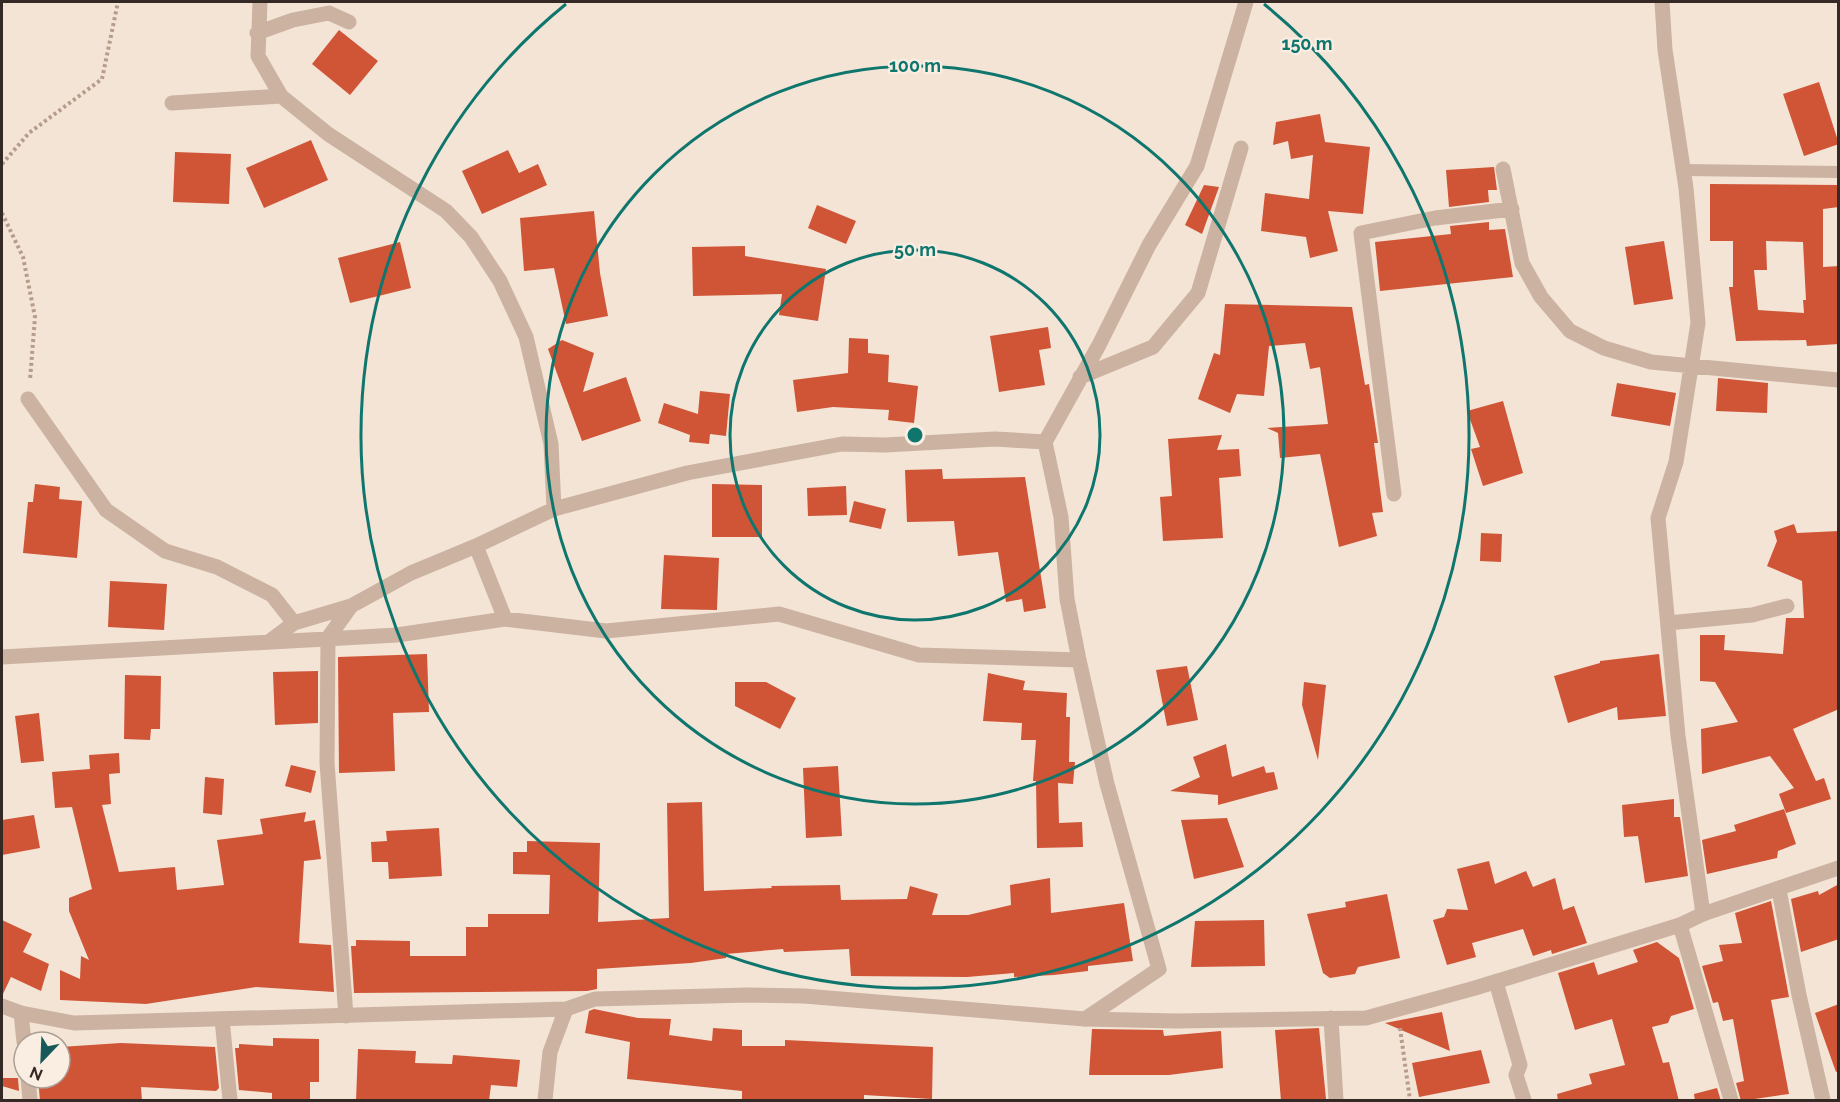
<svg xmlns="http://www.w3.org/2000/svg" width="1840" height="1102" font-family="Raleway,sans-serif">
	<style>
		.building { fill: #d05436; fill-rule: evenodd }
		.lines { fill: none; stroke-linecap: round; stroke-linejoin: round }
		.path { stroke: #b79c8b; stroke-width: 4; stroke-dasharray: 3 3; stroke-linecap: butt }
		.service { stroke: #cbb2a1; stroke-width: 12 }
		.minor { stroke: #cbb2a1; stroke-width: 15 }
		.tertiary { stroke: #cbb2a1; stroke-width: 15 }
		.ring { fill: none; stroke: #0f766e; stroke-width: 3 }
		.centre { fill: #0f766e; stroke: #faeee2; stroke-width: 3 }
		.ring-label { font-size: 18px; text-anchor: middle; font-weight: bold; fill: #0f766e; stroke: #faeee2; stroke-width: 4.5; stroke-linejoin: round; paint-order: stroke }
	</style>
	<rect width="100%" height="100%" fill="#f3e4d6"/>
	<path class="building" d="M339,30l39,31 -28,34 -38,-31z
		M1819,82l20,62 -35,12 -21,-62z
		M1320,114l5,28 45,5 -7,67 -35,-3 10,40 -28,7 -4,-21 -45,-6 4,-38 44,6 4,-44 -22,4 -3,-18 -15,4 3,-23z
		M311,140l17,40 -64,28 -18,-40z
		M508,150l11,23 19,-9 9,21 -65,29 -20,-43z
		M175,152l56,2 -2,50 -56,-2z
		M1494,167l3,23h-9l1,12 -40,5 -3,-37z
		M1710,184l129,1v22l-16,2v58l16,-1v78l-32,2 -1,-6 -70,1 -7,-54h4v-46h-23zM1766,241l37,1 3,58h-3l1,13 -46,-3 -4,-40h13z
		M1204,185l15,2 -17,47 -17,-9z
		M817,205l39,16 -10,23 -38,-16z
		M594,211l6,62 8,43 -42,8 -12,-56 -30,3 -4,-53z
		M1489,222v8l16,-1 8,48 -133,14 -5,-49 76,-8 -1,-8z
		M1664,241l9,58 -39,6 -9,-58z
		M400,242l11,46 -61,15 -12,-45z
		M745,246v10l81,13 -8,52 -39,-6 3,-21 -89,2 -1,-49z
		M1225,304l127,3 13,78 4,-1 9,59h-4l9,69 -11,1 5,23 -38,11 -19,-93 -40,4 -2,-25 -11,-5 61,-4 -8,-57 -10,2 -5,-26 -36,3 -5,50 -27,-2 -7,19 -32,-14 16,-46 6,2z
		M1048,327l3,21 -12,2 6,35 -46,7 -9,-56z
		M849,338l19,1v14l21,2 -1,27 30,4 -4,37 -26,-3 1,-10 -56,-3 -36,5 -4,-32 55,-7z
		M562,340l32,13 -11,39 43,-15 15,44 -59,20 -34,-92z
		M1718,378l50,5 -1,30 -51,-2z
		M1617,383l59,10 -6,33 -59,-10z
		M700,391l30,3 -4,42 -16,-2 -1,10 -20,-2 1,-7 -32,-12 6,-20 34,11z
		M1503,401l20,72 -40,13 -12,-37 9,-2 -13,-36z
		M1222,435l-5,15 22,-1 2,27 -22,2 4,60 -60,3 -3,-44 12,-1 -4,-57z
		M942,469l1,10 82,-2 21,131 -22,4 -2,-13 -16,3 -8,-50 -40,4 -4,-35 -47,1 -2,-52z
		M35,484l25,3 -1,12 23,2 -5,57 -54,-5 5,-51h5z
		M712,484l50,1v52h-50z
		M846,486l1,29 -39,1 -1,-28z
		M854,501l32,8 -5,20 -32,-7z
		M1794,524l3,9 42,-2v178l-46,20 23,52 8,-3 7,21 -45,14 -7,-19 15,-6 -24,-32 -68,18 -1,-45 37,-7 -23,-40 -15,-1v-46h25l-1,15 59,4 3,-36h18l-2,-37 -35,-15 10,-25 -3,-10z
		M1481,533l21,1 -1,28 -21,-1z
		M664,555l55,3 -2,52 -56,-1z
		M110,581l57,3 -3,46 -56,-3z
		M427,654l2,58 -36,1 2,58 -56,2 -1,-116z
		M1659,654l7,62 -48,4 -1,-13 -49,16 -14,-47 46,-13v-2z
		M1187,666l11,54 -31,6 -11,-56z
		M318,671v52l-43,2 -2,-53z
		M988,673l37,8 -2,9 44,3 -1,24h4l-1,45h6l-2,22 -15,-1 1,40 23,-1 1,25 -46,1 -1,-67h-3l3,-41h-15l1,-17 -39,-2z
		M125,675l36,1 -1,53h-9l-1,11 -26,-1z
		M735,682h31l30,16 -16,31 -45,-23z
		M1304,682l22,3 -8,75 -16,-55z
		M39,713l5,48 -23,2 -6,-47z
		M1226,744l6,33 32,-11 2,7 8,-1 4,17 -60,16v-10l-48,-4 30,-14 -7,-20z
		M119,753l1,20 -11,1 2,30 -9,1 17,67 56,-5 2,23 47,-5 -7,-45 46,-6 -3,-15 46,-7 -2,10 11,-2 6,39 -17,2 -5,82 32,2 3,47 -78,-5 -110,17 -86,-4v-30l20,9 1,-23 8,4 -20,-49v-13l23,-9 -20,-82 -17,1 -3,-36 38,-3 -1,-14z
		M291,765l25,6 -5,22 -26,-7z
		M838,766l4,70 -36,2 -3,-70z
		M205,777l19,2 -2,36 -19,-2z
		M1674,799v18h6l8,59 -43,7 -7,-47 -14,1 -2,-32z
		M702,802l2,89 68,-3 -1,-2 69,-1 1,15 66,-1 3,-13 28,8 -6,21h36l43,-10 -1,-20 40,-7 1,35 73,-10 9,58 -45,5v5l-34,4 -40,2v-4l-47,4 -116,-1 -2,-27 -65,3 -1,-3 -57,5v4l-35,5 -94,6v20l-10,2 -233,2 -3,-47h5v-6l54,1v15h56v-29h22v-13h61l1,-39 -37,-1v-22h14v-11l73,2 -2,79 71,-4 -2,-115z
		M1784,809l12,35 -18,7 -1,7 -70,16 -5,-34 34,-9 -2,-6z
		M34,815l6,33 -38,7v-35z
		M1227,818l17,49 -50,12 -13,-59z
		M439,828l3,48 -53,3 -1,-17h-16l-1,-20 16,-1 -1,-10z
		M1489,861l6,23 31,-13 7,16 22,-9 8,32 11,-4 13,37 -35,11 -1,-4 -18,6 -10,-27 -51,14 4,14 -29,8 -14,-45 11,-3 3,-8 21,1 -11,-41z
		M1839,884v55l-38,13 -10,-53 27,-8 1,4z
		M1387,894l13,64 -42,9 -3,7 -25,4 -7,-5 -16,-59 39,-7 -1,-5z
		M1771,901l18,96 -18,3 18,94 -48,7 -5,-18 8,-2 -11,-62 -10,2 -5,-19 -5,1 -11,-37 21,-5 -4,-16 23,-2 -7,-30z
		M2,920l30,14 -9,18 26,12 -8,27 -30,-14 -9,19z
		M1264,920l1,46 -74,1 4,-46z
		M1657,942l22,16 15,51 -23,7 -3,7 -16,4 11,36 6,-1 10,39h-121l-1,-7 35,-10 -3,-10 36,-9 -13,-46 -37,11 -17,-57 36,-11 4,13 40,-13 -5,-12z
		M1839,1004v67l-3,1 -21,-59z
		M594,1009l44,9 33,1 -2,16 43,6 1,-13 29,2v16h43v-6l148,7 -1,52 -68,-4v6h-122v-10l-115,-12 3,-37 -45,-9 4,-22z
		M1442,1012l8,39 -65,-28z
		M1319,1028l7,71 -45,2 -6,-71z
		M1092,1029l71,1 1,6 57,-5 2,37 -54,7h-80z
		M273,1038l46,1v43h-9v19h-38v-8l-33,-3 -4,-42h4v-4l34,2z
		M121,1043l94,4 4,41 -3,3 -75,-4 1,14h-102l-2,-23 22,3v-34z
		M358,1049l58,2 -1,12 37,1 1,-9 67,5 -3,27 -26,-2 -2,16h-133z
		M1481,1050l9,33 -71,14 -7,-34z
		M2,1078h16l1,13 -17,-5z
		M1717,1088l4,13h-26l-1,-7z"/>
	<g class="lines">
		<path class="path" d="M2,164l27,-31 73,-54 16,-77
			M2,213l21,44 12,60 -5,63
			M1400,1028l10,72"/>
		<path class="service" d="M1683,170l155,2"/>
		<path class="minor" d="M1662,2l3,48 21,138 12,135 -22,139 -18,56 20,218 25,178
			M257,33l36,-13 36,-7 20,9
			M172,103l109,-7 -23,-40 2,-54
			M1503,169l19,94 19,34 29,34 34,17 47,14 187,18
			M1080,377l73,-30 45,-54 43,-145
			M28,399l78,111 59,41 52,16 55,28 22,28
			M1045,442l16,75 6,82 12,61 28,124 52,185 -74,50
			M1394,494l-33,-261 74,-15 77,-9
			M554,509l133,-36 155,-29 43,1 110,-6 50,3 54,-97 50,-100 48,-79 49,-164
			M476,546l29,73
			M1668,623l84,-8 35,-9
			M270,641l24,-18 57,-17 60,-33 65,-27 78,-37 -3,-65 -25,-107 -26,-56 -29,-44 -25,-26 -118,-77 -47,-38
			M2,657l395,-22 108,-16 101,12 173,-17 140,41 160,5
			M1779,890l20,105 24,105
			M1680,925l51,175
			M1496,982l24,83 -4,10 8,25
			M21,1013l3,29
			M346,1016l-19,-253 1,-125 23,-32
			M1331,1018l5,82
			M222,1019l8,81
			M28,1078l2,22"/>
		<path class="tertiary" d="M2,1006l19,7 53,10 492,-14 29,-10 154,-4 55,1 281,23 91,2 190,-3 109,-30 205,-63 23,-11 135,-46
			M545,1100l5,-48 16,-43"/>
	</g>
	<g class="ring">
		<circle cx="915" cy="435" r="185"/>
		<circle cx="915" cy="435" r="369"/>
		<path d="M1264 4A554 554 0 1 1 566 4"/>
	</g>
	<circle cx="915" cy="435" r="9" class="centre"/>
	<g class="ring-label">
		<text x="1307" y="50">150 m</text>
		<text x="915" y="72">100 m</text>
		<text x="915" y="256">50 m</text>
	</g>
	<rect width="1840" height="1102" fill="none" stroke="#352925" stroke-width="6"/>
	<g transform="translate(42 1060) rotate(203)"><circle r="28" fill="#faeee2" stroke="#ab9f96" stroke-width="1.5"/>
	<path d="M0-4.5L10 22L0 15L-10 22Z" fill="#17595a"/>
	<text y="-9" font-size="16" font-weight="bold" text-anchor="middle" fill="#352925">N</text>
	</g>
</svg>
